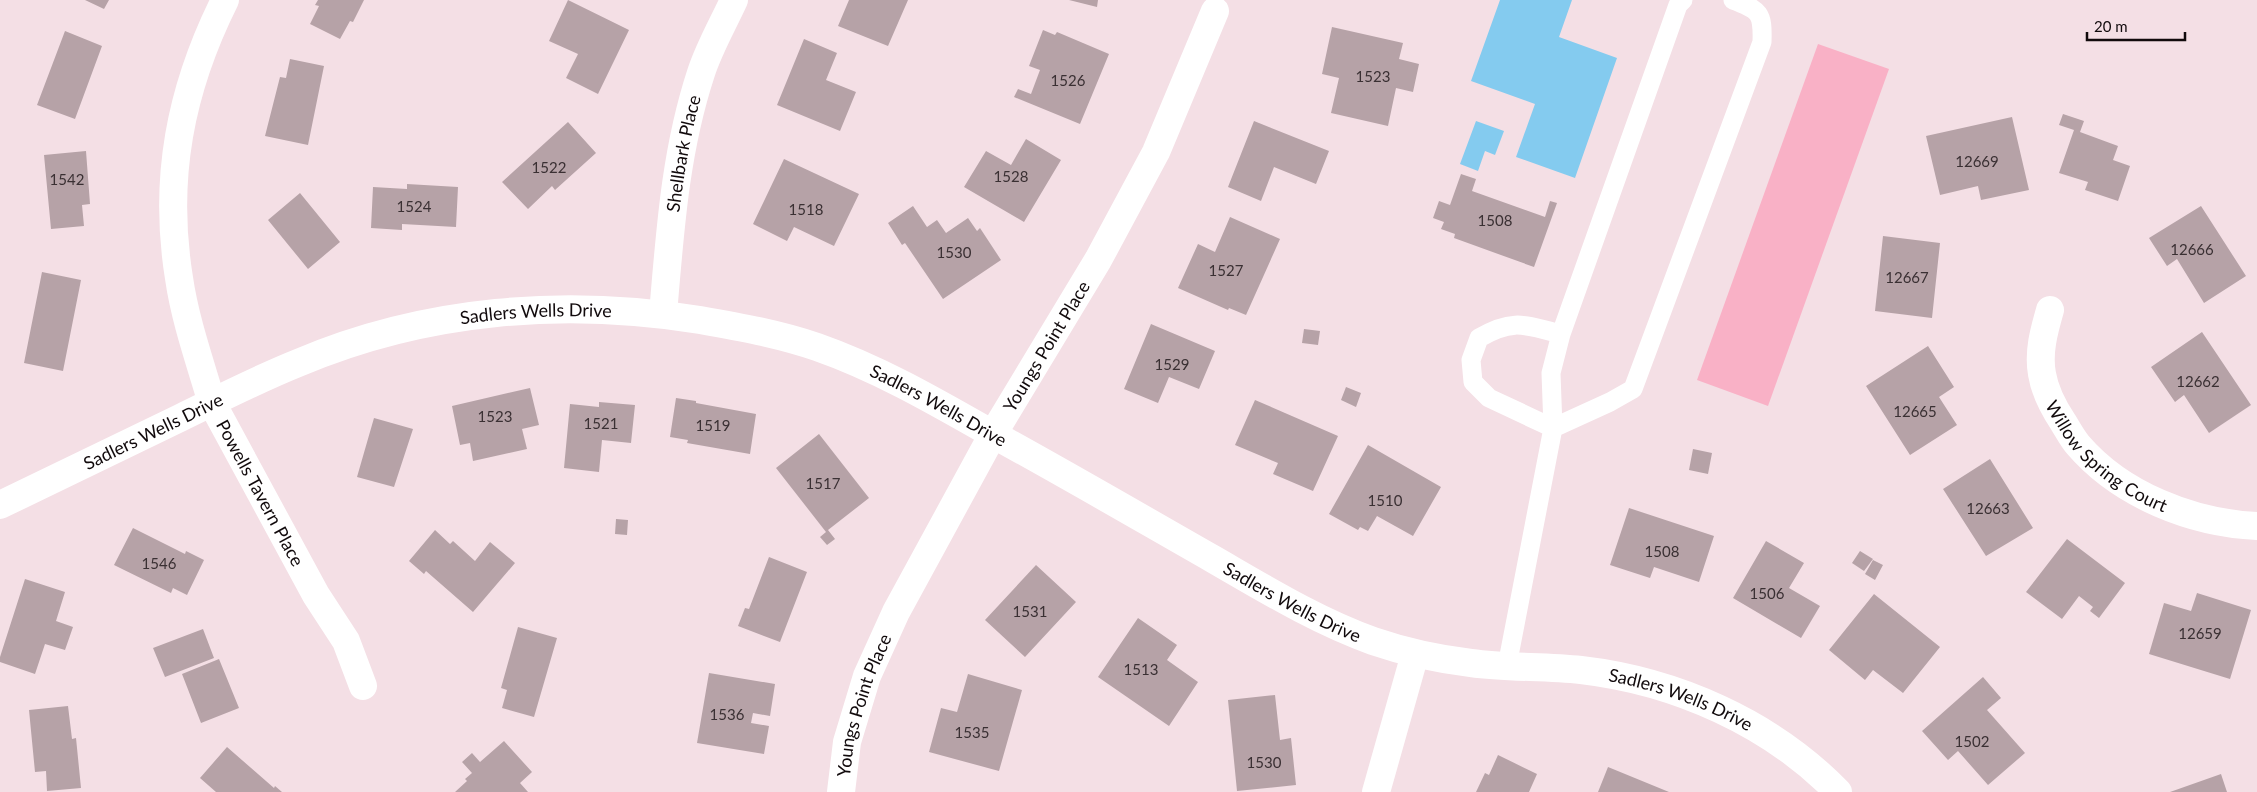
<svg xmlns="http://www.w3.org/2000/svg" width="2257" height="792" font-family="Lato,sans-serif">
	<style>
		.green { fill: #f9b1c6 }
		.water { fill: #84cbef }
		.building { fill: #b6a2a7 }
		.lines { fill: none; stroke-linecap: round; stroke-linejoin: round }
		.service { stroke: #fff; stroke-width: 19 }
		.minor { stroke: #fff; stroke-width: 28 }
		.tertiary { stroke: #fff; stroke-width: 28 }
		.labels { text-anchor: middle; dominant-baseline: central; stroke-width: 4; stroke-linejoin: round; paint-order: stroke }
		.number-label { font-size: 15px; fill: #3a3033 }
		.street-label { font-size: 18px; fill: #110a0c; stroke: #f4dfe5 }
	</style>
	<rect width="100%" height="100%" fill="#f4dfe5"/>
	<path class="green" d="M1818,44l71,25 -121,337 -71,-26z"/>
	<path class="water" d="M1500,0h72l-13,37 58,21 -42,120 -59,-21 19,-53 -64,-23z
		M1476,121l28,10 -9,24 -10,-4 -7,20 -18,-7z"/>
	<path class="building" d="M85,0h24l-5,9z
		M318,0h46l-11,22 -3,-1 -10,18 -30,-15 9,-18 -4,-1z
		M568,0l61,30 -31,64 -32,-16 12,-24 -29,-13z
		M849,0h59l-20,46 -50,-20z
		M1069,0h29l-1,7z
		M1332,27l71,16 -4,16 20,5 -6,28 -17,-4 -8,38 -57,-13 8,-35 -17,-4z
		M1043,30l12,5 2,-3 52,22 -29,70 -66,-27 4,-8 13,5 9,-24 -11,-4z
		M65,31l37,15 -27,73 -38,-14z
		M804,39l33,14 -11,27 30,12 -16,39 -63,-26z
		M290,59l34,7 -16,79 -43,-9 15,-59 6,1z
		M2063,114l21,7 -4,11 38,14 -5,14 17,6 -12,35 -33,-11 3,-8 -29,-9 15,-43 -15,-5z
		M2012,117l17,73 -48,10 -3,-14 -38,9 -14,-59z
		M1254,121l75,30 -13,33 -42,-17 -13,34 -33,-14z
		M568,122l28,31 -41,37 -3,-4 -24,23 -26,-27z
		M1026,139l35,21 -37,62 -60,-35 22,-36 25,14z
		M86,151l4,53 -8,1 2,21 -33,3 -7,-74z
		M784,159l75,35 -25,52 -40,-19 -7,14 -34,-17z
		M1461,174l15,5 -4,12 73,26 5,-16 7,2 -23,64 -80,-29 1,-4 -14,-5 3,-7 -11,-4 6,-17 11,4z
		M407,184l51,3 -2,40 -54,-3v6l-31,-2 2,-41 34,2z
		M300,193l40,49 -32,27 -40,-49z
		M913,206l14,21 10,-7 9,13 22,-15 9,13 3,-3 21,32 -58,39 -38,-56 -3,2 -14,-22z
		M2201,206l45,70 -42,27 -27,-44 -10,7 -18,-28z
		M1230,217l50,22 -34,76 -17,-7 -1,2 -50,-22 20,-44 17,8z
		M1883,236l57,7 -8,75 -57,-7z
		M42,272l39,8 -18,91 -39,-8z
		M1151,324l64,27 -16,38 -30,-12 -11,26 -34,-14z
		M1304,329l16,2 -2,14 -16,-2z
		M2202,332l49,73 -42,28 -25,-38 -9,7 -24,-35z
		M1928,346l26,41 -15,10 18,28 -47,30 -44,-69z
		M1346,387l15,6 -5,14 -15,-7z
		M530,388l9,37 -17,4 5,20 -54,12 -3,-18 -10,2 -8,-39z
		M676,398l20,3v2l60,11 -6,40 -63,-11 1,-3 -18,-3z
		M1255,400l83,36 -25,55 -40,-17 5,-11 -43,-18z
		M599,402l36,3 -4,38 -29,-3 -3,32 -35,-4 6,-64 29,3z
		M374,418l39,11 -19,58 -37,-10z
		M819,434l50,64 -41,32 7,9 -8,6 -7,-8 6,-5 -50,-64z
		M1368,445l73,42 -28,49 -36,-20 -9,15 -8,-4 -2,3 -29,-16z
		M1693,449l19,4 -4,21 -19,-4z
		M1990,459l43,69 -47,28 -43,-67z
		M1629,508l85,28 -15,46 -45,-15 -4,11 -40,-13z
		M616,519l12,1 -1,15 -12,-1z
		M133,528l52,26 1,-3 18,9 -17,35 -14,-7 -2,5 -57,-28z
		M435,530l15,14 3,-3 22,20 15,-19 25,21 -42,49 -47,-41 -2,3 -15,-13z
		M2067,539l58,44 -26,35 -9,-7 3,-4 -14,-11 -17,23 -36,-27z
		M1766,541l38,22 -15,25 31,18 -19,32 -68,-40z
		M1860,551l13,8 -9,12 -12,-8z
		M769,557l38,15 -27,70 -42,-16 7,-18 4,1z
		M1873,560l10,5 -8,15 -10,-6z
		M1036,565l40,37 -51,55 -40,-37z
		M25,579l40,13 -9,29 17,6 -8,23 -20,-6 -10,30 -35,-12v-5z
		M2197,593l54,17 -21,69 -81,-25 15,-51 27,8z
		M1874,594l66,53 -37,46 -30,-23 -8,10 -36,-30z
		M1138,618l39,27 -10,15 31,22 -29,44 -71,-49z
		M518,627l39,11 -23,79 -32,-9 5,-18 -6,-2z
		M203,629l11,29 -49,19 -12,-29z
		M219,659l20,49 -38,15 -19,-49z
		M709,673l66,11 -5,32 -17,-3 -2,10 18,3 -5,28 -67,-11z
		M968,674l54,16 -23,81 -70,-19 12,-44 16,4z
		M1983,677l18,21 -14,12 38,43 -37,32 -30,-34 -10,9 -26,-29z
		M1275,695l5,45 11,-2 5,47 -59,6 -9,-91z
		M68,706l4,33 4,-1 5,50 -34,3 -1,-20 -11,1 -6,-62z
		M504,741l28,31 -12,11 8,9h-73l12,-11 -2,-2 7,-6 -10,-11 10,-9 8,9z
		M227,747l47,41 1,-2 7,6h-66l-16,-14z
		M1498,755l39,19 -8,18h-53l9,-19 4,2z
		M1608,767l61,25h-71z
		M2221,774l6,18h-57z"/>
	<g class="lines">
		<path class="service" d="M1561,334c-36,-9 -48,-16 -82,4l-8,22 2,22 16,16 64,30 57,-26 23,-13 129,-347c1,-29 -2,-32 -29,-42
			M1507,666l46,-238 -2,-55 10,-39 117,-329 5,-5"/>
		<g class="minor">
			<path id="s1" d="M2050,310c-6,21 -12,42 -8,64 3,18 11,33 21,48 5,8 9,16 15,23 43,50 114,78 179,81"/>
			<path id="s2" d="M663,314c7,-82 12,-162 38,-241 8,-25 22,-49 33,-73"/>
			<path id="s3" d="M212,403l104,192 30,46 17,45"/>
			<path id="s4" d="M841,792l6,-50 20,-66 29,-64 97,-178 105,-174 58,-108 59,-141"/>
			<path d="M1376,792l39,-138"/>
		</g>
		<g class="tertiary">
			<path d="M212,403c-12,-41 -27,-83 -33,-125 -16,-99 1,-188 46,-278"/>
			<path id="s5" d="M0,505c60,-29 120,-58 180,-87 39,-19 78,-39 118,-55 127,-54 267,-65 402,-43 40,7 79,14 117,27 63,22 121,56 179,89 73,40 145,82 217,123 52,30 104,62 160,82 32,11 65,18 98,22 36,5 73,3 110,7 95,11 190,53 257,122"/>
		</g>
	</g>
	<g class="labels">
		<g class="number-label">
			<text x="1373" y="76">1523</text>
			<text x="1068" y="80">1526</text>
			<text x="1977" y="161">12669</text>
			<text x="549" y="167">1522</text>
			<text x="1011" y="176">1528</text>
			<text x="67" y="179">1542</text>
			<text x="414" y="206">1524</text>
			<text x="806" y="209">1518</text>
			<text x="1495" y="220">1508</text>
			<text x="2192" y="249">12666</text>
			<text x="954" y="252">1530</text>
			<text x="1226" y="270">1527</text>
			<text x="1907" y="277">12667</text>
			<text x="1172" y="364">1529</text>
			<text x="2198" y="381">12662</text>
			<text x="1915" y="411">12665</text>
			<text x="495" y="416">1523</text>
			<text x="601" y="423">1521</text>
			<text x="713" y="425">1519</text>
			<text x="823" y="483">1517</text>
			<text x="1385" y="500">1510</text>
			<text x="1988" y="508">12663</text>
			<text x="1662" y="551">1508</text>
			<text x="159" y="563">1546</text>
			<text x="1767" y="593">1506</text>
			<text x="1030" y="611">1531</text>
			<text x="2200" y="633">12659</text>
			<text x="1141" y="669">1513</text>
			<text x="727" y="714">1536</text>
			<text x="972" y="732">1535</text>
			<text x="1972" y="741">1502</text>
			<text x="1264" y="762">1530</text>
		</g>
		<g class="street-label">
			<text stroke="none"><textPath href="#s2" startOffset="162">Shellbark Place</textPath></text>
			<text stroke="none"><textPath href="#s5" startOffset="575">Sadlers Wells Drive</textPath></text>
			<text stroke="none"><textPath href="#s4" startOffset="495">Youngs Point Place</textPath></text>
			<text stroke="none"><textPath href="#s5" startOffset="995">Sadlers Wells Drive</textPath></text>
			<text stroke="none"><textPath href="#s5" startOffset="170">Sadlers Wells Drive</textPath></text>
			<text stroke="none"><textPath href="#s1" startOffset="174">Willow Spring Court</textPath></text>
			<text stroke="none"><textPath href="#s3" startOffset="102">Powells Tavern Place</textPath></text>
			<text stroke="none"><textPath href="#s5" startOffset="1400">Sadlers Wells Drive</textPath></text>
			<text stroke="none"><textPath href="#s5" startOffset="1805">Sadlers Wells Drive</textPath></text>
			<text stroke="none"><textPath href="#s4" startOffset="90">Youngs Point Place</textPath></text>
		</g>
	</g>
	<path d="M2087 32v8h98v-8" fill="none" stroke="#110a0c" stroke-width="2.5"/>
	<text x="2094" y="32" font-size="15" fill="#110a0c" stroke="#f4dfe5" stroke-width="4" paint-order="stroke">20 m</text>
</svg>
